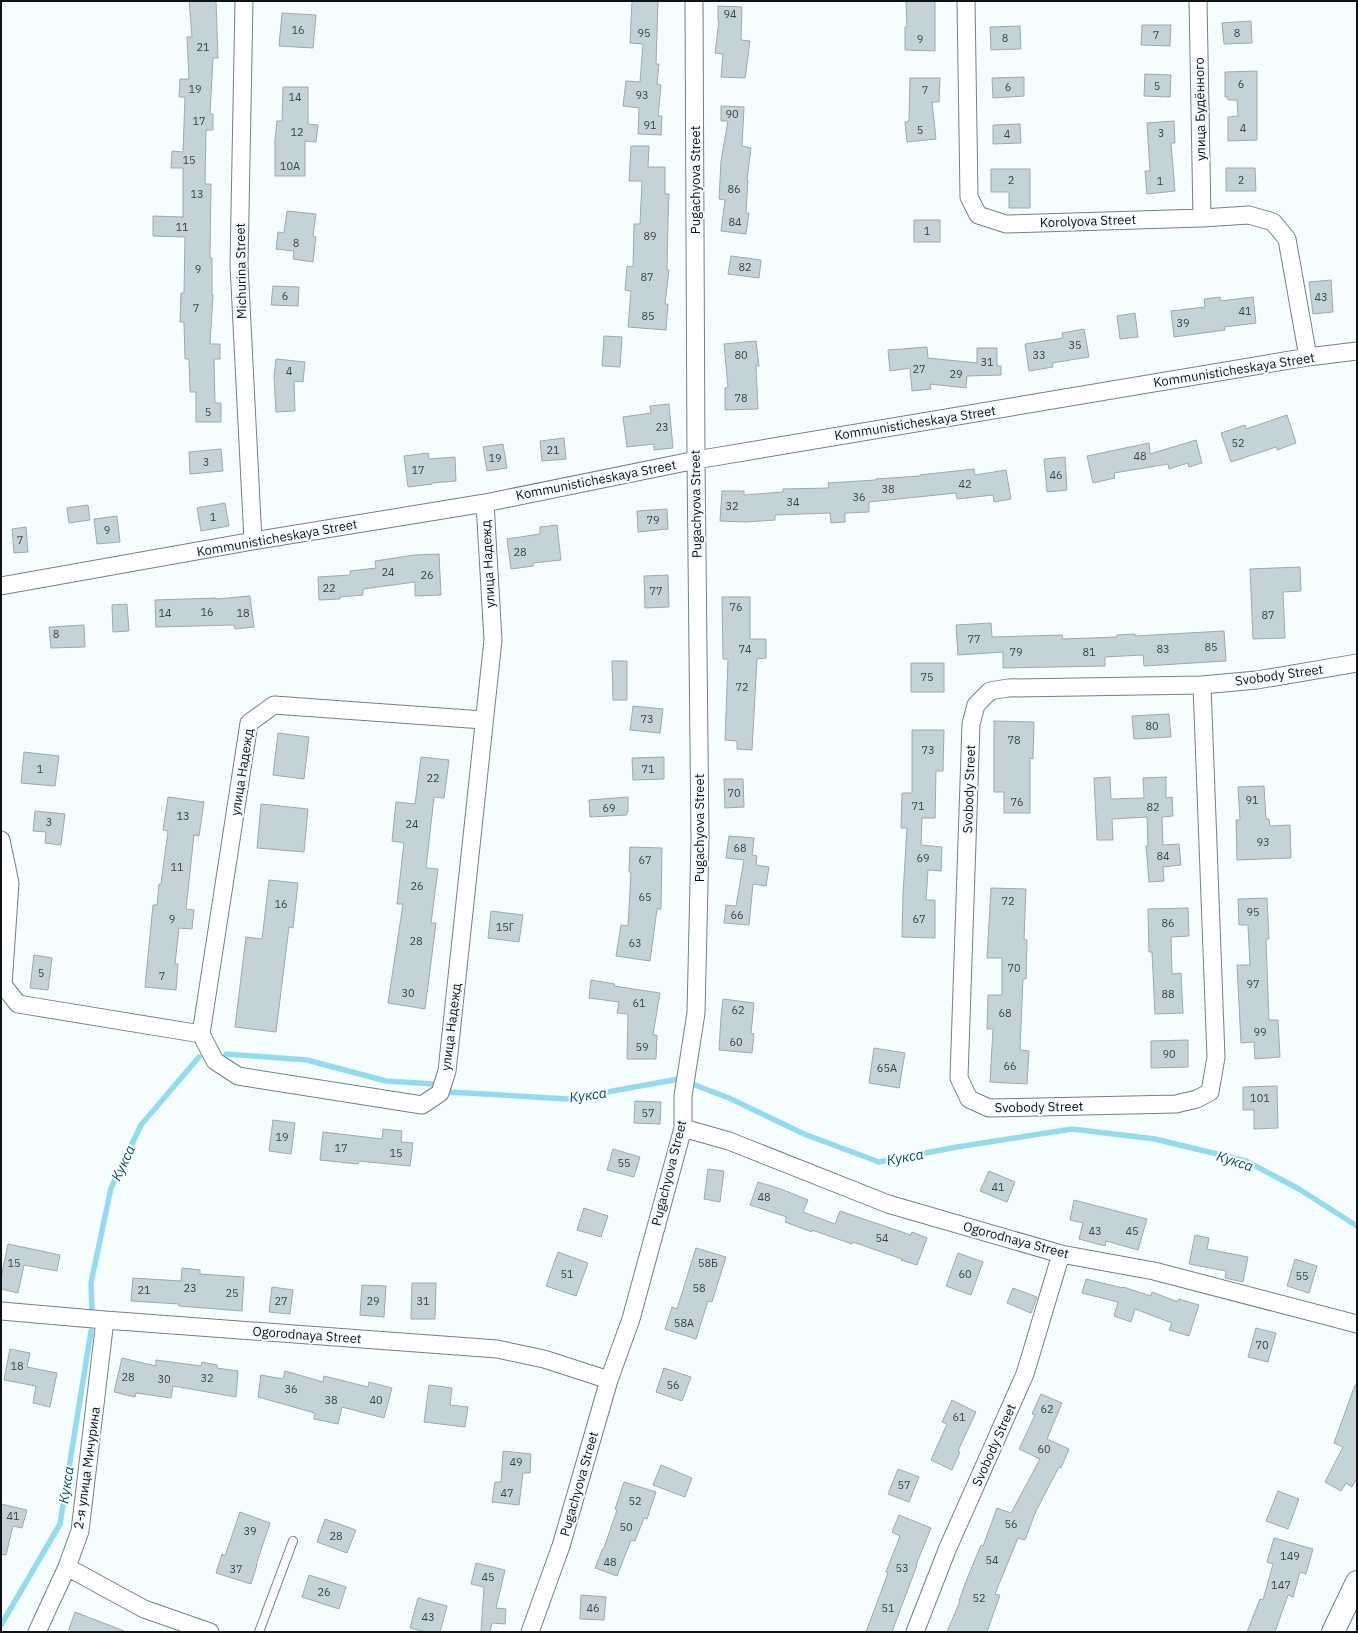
<svg xmlns="http://www.w3.org/2000/svg" width="1358" height="1633" font-family="'IBM Plex Sans',sans-serif">
	<style>
		.lines { fill: none; stroke-linecap: round; stroke-linejoin: round }
		.stream { stroke: #94dbef; stroke-width: 5.5 }
		.building { fill: #c4d3d8; stroke: #9baaae }
		.lane-casing { stroke: #728084; stroke-width: 10 }
		.street-casing { stroke: #728084; stroke-width: 19 }
		.secondary-casing { stroke: #728084; stroke-width: 24 }
		.lane { stroke: #fff; stroke-width: 8 }
		.street { stroke: #fff; stroke-width: 17 }
		.secondary { stroke: #fff; stroke-width: 22 }
		.labels { text-anchor: middle; dominant-baseline: central; stroke-width: 4; stroke-linejoin: round; paint-order: stroke }
		.number-label { font-size: 11px; fill: #3b4245 }
		.street-label { font-size: 13px; fill: #0d1214; stroke: #f6fdff }
		.water-label { font-size: 14px; font-style: italic; fill: #084857; stroke: #f6fdff }
	</style>
	<rect width="100%" height="100%" fill="#f6fdff"/>
	<g class="lines">
		<path class="stream" d="M226,1054l81,6 79,21 47,3
			M449,1092l119,7 111,-20 50,19 75,36 75,28 78,-15 115,-18 83,10 91,22 53,28 58,37
			M92,1314l-1,-31 20,-95 30,-63 58,-68
			M1,1625l59,-101 31,-193"/>
	</g>
	<path class="building" d="M189,1h27l2,57h-5l-3,56h3v16h-7l-1,54h6l-1,74h2v37h1l-3,49h10v15h-6l1,44h6v19h-25v-30h-6l-1,-33h-4l-1,-37h-4l1,-29h3l1,-56 -32,-1v-20l30,1v-49h-12l1,-17 11,1 2,-55h-6l1,-18h9l-2,-42h5z
		M632,1h26l-2,63h3l-2,20 4,1 -3,31h4l-1,19 -23,-1 1,-26 -16,-2 3,-25 14,1 3,-38 -13,-1z
		M906,1h29v50l-30,-1v-23h2z
		M718,6l24,1 -1,33 9,1 -5,37 -24,-1 2,-23 -8,-1 4,-32h-1z
		M282,13l34,2 -3,33 -34,-2z
		M1251,21l1,22 -28,1 -2,-21z
		M1142,25h29l-1,21 -29,-1z
		M1020,26l1,23 -30,1 -1,-23z
		M1257,71v69l-29,1v-24l10,-1 -1,-16h-9v-3h-3v-25z
		M1145,74l26,1 -1,22 -26,-1z
		M1024,77v19l-31,2 -1,-20z
		M910,78h30l-1,24h-7l4,37 -29,3 -2,-20 4,-1z
		M283,87h25v37l10,1 -2,17 -11,-1v35h-30v-36l2,-19h5z
		M721,106l23,1 -2,39 9,2 -4,32h1l-2,33h3l-3,21 -25,-3 4,-31 -6,-1 2,-38 7,-40h-7z
		M1174,121l1,22h-4l4,48 -28,3 -2,-23h5l-3,-48z
		M1020,124l1,19 -28,1v-19z
		M631,146h18l-1,21h17v27h4l-1,27 -1,49h2l-4,34h3l-2,26 -38,-3 3,-36 -6,-1 2,-24 6,1 1,-43h6l2,-43h-13z
		M1226,168h29l1,23h-30z
		M991,169h39v39h-21v-16h-18z
		M287,211l29,3 -3,22 3,1 -3,25 -20,-3 1,-8 -18,-2 2,-17 6,1z
		M914,220h26v22h-26z
		M731,256l30,4 -2,18 -31,-4z
		M1331,280l2,32 -20,2 -4,-32z
		M273,286l26,1 -1,19 -27,-1z
		M1220,297v4l33,-4 3,26 -32,4 1,3 -51,7 -3,-26 34,-4 -1,-8z
		M1135,313l3,24 -18,2 -3,-23z
		M1084,329l5,28 -37,6 1,4 -24,4 -4,-27 38,-6 -1,-5z
		M604,336l18,1 -2,30 -18,-1z
		M756,341l3,25h-3l2,43 -33,1v-22l3,-1 -4,-43z
		M927,347l1,11 49,5v-15h20v18h4v9l-34,1 -1,12 -36,-4 1,5 -19,2 -2,-23 -20,3 -2,-21z
		M276,359l29,3 -2,20 -9,-1 1,30 -19,1 -2,-36z
		M669,404l4,44 -19,2v-6l-27,3 -4,-30 28,-4 -1,-7z
		M1287,415l9,28 -19,7 -1,-3 -45,15 -10,-29 24,-8 1,4z
		M564,438l2,21 -24,2 -2,-20z
		M1196,440l6,23 -13,4 -1,-4 -19,6 -1,-5 -54,9 1,5 -22,5 -6,-27 62,-13 1,11z
		M503,444l4,24 -20,3 -4,-24z
		M221,449l2,22 -33,3 -1,-22z
		M428,453l1,6 26,-2 1,24 -24,2v1l-24,3 -4,-31z
		M1065,457l2,33 -20,2 -3,-33z
		M974,469l1,6 31,-5 5,29 -17,3 -1,-7 -36,4 -1,-6 -87,9v10l-24,1v9l-14,1 -1,-10 -55,2v5l-29,2 -26,-1 2,-30h22v4l39,-3v-3l46,-1 -1,-5 48,-3v-1l44,-3v-1z
		M225,503l4,23 -28,5 -4,-23z
		M88,505l2,15 -21,3 -2,-15z
		M667,509l1,20 -30,3 -1,-21z
		M117,516l3,26 -23,2 -3,-25z
		M557,525l4,35 -28,3v3l-22,3 -4,-30 33,-5v-7z
		M26,527l2,25 -14,1 -2,-24z
		M439,554l2,41 -26,1v-14l-52,7v6l-23,2v2l-21,1 -1,-23 32,-2v-4l26,-3 -1,-7 39,-6z
		M1300,567l1,24 -18,1 2,46 -32,1 -3,-70z
		M668,575l1,32 -24,1 -1,-32z
		M250,596l4,31 -19,2 -1,-4 -78,2 -1,-27 61,-2v1z
		M722,597h28v42h16v19l-9,1 -5,91 -15,-1v-8l-12,-1 3,-81h-5z
		M127,604l2,27 -16,1 -1,-27z
		M991,623l1,14 70,-2 1,4 54,-2v-2l18,-1v2l89,-5 2,30 -82,5 -1,-11 -38,2v9l-102,2v-16l-45,3 -2,-30z
		M84,625l1,22 -34,1 -2,-21z
		M612,661h15v39h-14z
		M911,663h33v29h-33z
		M633,706l30,3 -3,24 -30,-3z
		M1169,714l2,23 -37,2 -2,-23z
		M994,721l40,1 -1,37 -3,-1v55h-26v-21h-10z
		M912,730h32l-1,41h-7l-1,47h-13l-1,27 21,2 -1,24 -13,-1 -2,30h9v38l-33,-1 1,-43 4,-66h-6l1,-35h10z
		M278,733l31,4 -5,42 -31,-4z
		M24,752l35,4 -4,30 -34,-3z
		M421,757l28,3 -5,38 -10,-1 -8,71 12,1 -7,54h5l-11,86 -37,-6 15,-99h-6l7,-61 -12,-2 4,-39 19,2z
		M664,757v22l-31,1 -1,-22z
		M1110,777l1,22 33,-1 -1,-20 23,-1v21l6,-1 1,19 -11,1 1,28 16,-1 2,21 -18,2 1,14 -15,1 -3,-36h2l-1,-29 -35,2 1,21h-16l-3,-62z
		M724,779h19l1,28 -19,1z
		M1264,786l2,33h3l1,7 20,-1 1,33 -54,2 -1,-40h4l-2,-33z
		M168,797l36,5 -5,34 -5,-1 -8,74 8,1 -2,19 -13,-1 -4,36h3l-2,26 -31,-3 8,-82h4l2,-21h2l7,-53 -5,-1z
		M628,797v15h-1v3l-37,2 -1,-17z
		M261,804l47,5 -4,43 -47,-4z
		M35,811l30,3 -4,31 -16,-2 1,-11 -13,-1z
		M729,836l25,2 -2,17 5,1 -1,9 13,2 -3,19 -13,-2 -4,41 -25,-2 2,-18 10,1 8,-46 -18,-2z
		M630,847l32,1 -1,61h-4l-7,52 -34,-5 5,-31 7,1 3,-54h-2z
		M269,880l29,3 -5,45 -4,-1 -13,105 -41,-5 11,-90 16,2z
		M991,888l35,1 -2,50 3,1 -1,39h-3l-3,71 9,1 -2,33 -37,-2 3,-53h-6l1,-34h14v-37h-15z
		M1267,898l2,41h-3l3,81h9l2,37 -25,2 -1,-17 -13,1 -4,-78h13l-2,-40h-9l-1,-26z
		M1188,908l1,28 -18,1 1,37 9,-1 2,40 -28,1 -3,-62h-3l-1,-43z
		M491,911l32,4 -4,27 -31,-4z
		M34,955l18,3 -4,32 -18,-2z
		M591,980l24,4 -1,2 46,7 -7,42h4l-1,24h-29l1,-45 -11,-1 2,-11 -30,-4z
		M723,999l31,4 -3,30 3,1 -2,19 -33,-3 2,-33z
		M1188,1040v27l-37,1v-27z
		M874,1048l31,5 -6,35 -30,-5z
		M1277,1086l1,42 -24,1v-19h-11v-23z
		M635,1101l26,1 -1,22 -26,-1z
		M273,1120l22,3 -4,31 -22,-3z
		M383,1129l19,2 -1,11 12,1 -3,23 -51,-5 -1,3 -38,-4 3,-28 59,7z
		M613,1149l27,8 -6,20 -27,-7z
		M708,1169l16,2 -4,31 -16,-3z
		M989,1171l26,11 -8,20 -27,-11z
		M758,1182l23,7 27,11 -5,12 32,12 5,-13 71,24 1,-3 15,6 -10,27 -16,-5 1,-1 -49,-17 -1,2 -40,-14v2l-27,-10 2,-5 -37,-12z
		M1074,1200l73,19 -9,31 -32,-9 -1,5 -26,-7 4,-16 -13,-3z
		M584,1208l24,8 -7,21 -24,-7z
		M1195,1235l14,3 -2,11 41,8 -5,25 -18,-4 1,-7 -37,-7z
		M8,1244l52,11 -3,16 -33,-6 -6,28 -17,-4v-11z
		M696,1248l30,9 -14,45 -4,-1 -12,38 -31,-10 7,-22 5,2z
		M558,1252l30,11 -12,33 -30,-10z
		M958,1253l25,9 -12,33 -25,-9z
		M1295,1259l22,7 -8,27 -22,-7z
		M182,1268l18,2v4l44,3 -2,34 -63,-5v-2l-48,-3 2,-23 48,3z
		M1086,1279l37,9v-1l28,9 1,-4 26,10 1,-3 20,6 -10,31 -20,-6 3,-7 -37,-14 -4,13 -17,-6 4,-14 -36,-9z
		M412,1283h24l-1,36h-24z
		M362,1285l24,1 -2,31 -24,-2z
		M272,1287l21,3 -3,24 -21,-2z
		M1013,1288l24,9 -6,16 -24,-10z
		M1256,1328l20,5 -8,29 -20,-5z
		M10,1349l20,4 -3,14 30,6 -7,34 -17,-4 3,-17 -32,-6z
		M122,1358l34,8v-6l45,6 1,-4 15,3v3l21,3 -2,26 -63,-11 -2,12 -35,-5 -1,4 -21,-5z
		M664,1368l27,9 -9,24 -26,-9z
		M285,1371l38,11 1,-6 44,11 1,-5 23,6 -8,30 -42,-11 -4,17 -24,-5 1,-6 -57,-16 3,-22 22,4z
		M429,1385l23,3 -2,17 18,2 -3,20 -41,-5z
		M1355,1385h2v93l-5,9 -6,-4 -5,8 -16,-9 18,-35 -9,-4z
		M1041,1394l21,9 -15,36 22,10 -8,19 -2,-1 -23,44 -11,29 -7,-2 -23,56 5,1 -13,37h-40l13,-31h-1l6,-17 16,-39 2,1 14,-38 14,5 29,-54 -21,-10 16,-34 -3,-1z
		M952,1400l24,12 -18,39 2,1 -8,18 -21,-10 16,-36 -5,-2z
		M503,1451l28,3 -1,19h-7l-4,32 -27,-3 3,-20h6z
		M661,1465l31,13 -7,19 -32,-12z
		M898,1469l21,8 -10,25 -21,-8z
		M624,1482l32,10 -9,27 -3,-1 -9,23 -4,-1 -14,36 -22,-8 8,-20h1l13,-38 -2,-1z
		M1278,1491l21,8 -11,30 -22,-8z
		M1,1504l26,6 -5,18 -9,-2 -7,29 -5,-1z
		M240,1512l30,11 -14,42h1l-6,19 -35,-11 6,-19 3,2z
		M899,1515l32,13 -15,37h1l-25,67h-26l22,-59 -2,-1 14,-36 -8,-4z
		M325,1519l31,11 -9,23 -30,-11z
		M1274,1538l39,11 -7,25 -6,-2 -7,25 -5,-2 -13,37h-28l13,-33 3,1 10,-36 -6,-2z
		M476,1563l29,7 -9,38 10,1 -1,15 -13,-1 -2,9h-9l3,-45 -13,-3z
		M309,1575l37,12 -7,22 -37,-12z
		M581,1595l25,2 -2,23 -24,-1z
		M418,1598l29,8 -7,26h-14l-16,-4z
		M75,1612l49,19 -1,1h-55z"/>
	<g class="lines">
		<g class="lane-casing">
			<path id="lane" d="M259,1632l34,-91"/>
		</g>
		<g class="street-casing">
			<path id="street" d="M244,1l-5,264 14,276
				M966,1l3,196 9,18 28,9 196,-6 47,-3 24,7 14,17 21,118
				M1198,1l4,217
				M1,586l252,-45 232,-38 211,-43 612,-103 49,-6
				M1202,685l14,372 -6,35 -13,7 -21,5 -187,4 -20,-9 -10,-21 12,-354 5,-19 14,-14 18,-3 194,-3 55,-5 100,-17
				M1,840l9,43 -7,102 15,19 183,30 14,27 23,15 184,29 18,-12 7,-22 46,-431 -8,-137
				M201,1034l48,-311 25,-18 209,15
				M683,1128l46,13 159,63 173,50 93,17 203,53
				M1,1311l104,9 392,29 47,10 65,21
				M67,1567l77,42 66,23
				M37,1632l30,-65 13,-36 25,-211
				M530,1632l31,-86 48,-166 22,-61 52,-191v-32l13,-83 4,-173 -4,-380 -2,-459
				M915,1632l32,-82 78,-176 36,-120"/>
		</g>
		<g class="secondary-casing">
			<path id="secondary" d="M1333,1632l24,-50"/>
		</g>
		<use href="#lane" class="lane"/>
		<use href="#street" class="street"/>
		<use href="#secondary" class="secondary"/>
	</g>
	<g class="labels">
		<g class="number-label">
			<text x="730" y="14">94</text>
			<text x="298" y="30">16</text>
			<text x="644" y="33">95</text>
			<text x="1237" y="33">8</text>
			<text x="1156" y="35">7</text>
			<text x="1005" y="38">8</text>
			<text x="920" y="39">9</text>
			<text x="203" y="47">21</text>
			<text x="1241" y="84">6</text>
			<text x="1157" y="86">5</text>
			<text x="1008" y="87">6</text>
			<text x="195" y="89">19</text>
			<text x="925" y="90">7</text>
			<text x="642" y="95">93</text>
			<text x="295" y="97">14</text>
			<text x="732" y="114">90</text>
			<text x="199" y="121">17</text>
			<text x="650" y="125">91</text>
			<text x="1243" y="128">4</text>
			<text x="920" y="130">5</text>
			<text x="297" y="132">12</text>
			<text x="1161" y="133">3</text>
			<text x="1007" y="134">4</text>
			<text x="189" y="160">15</text>
			<text x="290" y="166">10А</text>
			<text x="1011" y="180">2</text>
			<text x="1241" y="180">2</text>
			<text x="1160" y="181">1</text>
			<text x="734" y="189">86</text>
			<text x="197" y="194">13</text>
			<text x="735" y="222">84</text>
			<text x="182" y="227">11</text>
			<text x="927" y="231">1</text>
			<text x="650" y="236">89</text>
			<text x="296" y="243">8</text>
			<text x="745" y="267">82</text>
			<text x="198" y="269">9</text>
			<text x="647" y="277">87</text>
			<text x="285" y="296">6</text>
			<text x="1321" y="297">43</text>
			<text x="196" y="308">7</text>
			<text x="1245" y="311">41</text>
			<text x="648" y="316">85</text>
			<text x="1183" y="323">39</text>
			<text x="1075" y="345">35</text>
			<text x="741" y="355">80</text>
			<text x="1039" y="355">33</text>
			<text x="987" y="362">31</text>
			<text x="919" y="369">27</text>
			<text x="289" y="371">4</text>
			<text x="956" y="374">29</text>
			<text x="741" y="398">78</text>
			<text x="208" y="412">5</text>
			<text x="662" y="427">23</text>
			<text x="1238" y="443">52</text>
			<text x="553" y="450">21</text>
			<text x="1140" y="456">48</text>
			<text x="495" y="458">19</text>
			<text x="206" y="462">3</text>
			<text x="418" y="470">17</text>
			<text x="1056" y="475">46</text>
			<text x="965" y="484">42</text>
			<text x="888" y="489">38</text>
			<text x="859" y="497">36</text>
			<text x="793" y="502">34</text>
			<text x="732" y="506">32</text>
			<text x="213" y="517">1</text>
			<text x="653" y="520">79</text>
			<text x="107" y="530">9</text>
			<text x="20" y="540">7</text>
			<text x="520" y="552">28</text>
			<text x="388" y="572">24</text>
			<text x="427" y="575">26</text>
			<text x="329" y="588">22</text>
			<text x="656" y="591">77</text>
			<text x="736" y="607">76</text>
			<text x="207" y="612">16</text>
			<text x="165" y="613">14</text>
			<text x="243" y="613">18</text>
			<text x="1268" y="615">87</text>
			<text x="56" y="634">8</text>
			<text x="974" y="639">77</text>
			<text x="1211" y="647">85</text>
			<text x="745" y="649">74</text>
			<text x="1163" y="649">83</text>
			<text x="1016" y="652">79</text>
			<text x="1089" y="652">81</text>
			<text x="927" y="677">75</text>
			<text x="742" y="687">72</text>
			<text x="647" y="719">73</text>
			<text x="1152" y="726">80</text>
			<text x="1014" y="740">78</text>
			<text x="928" y="750">73</text>
			<text x="40" y="769">1</text>
			<text x="648" y="769">71</text>
			<text x="433" y="778">22</text>
			<text x="734" y="793">70</text>
			<text x="1252" y="800">91</text>
			<text x="1017" y="802">76</text>
			<text x="918" y="806">71</text>
			<text x="1153" y="807">82</text>
			<text x="609" y="808">69</text>
			<text x="183" y="816">13</text>
			<text x="49" y="822">3</text>
			<text x="412" y="824">24</text>
			<text x="1263" y="842">93</text>
			<text x="740" y="848">68</text>
			<text x="1163" y="856">84</text>
			<text x="923" y="858">69</text>
			<text x="645" y="860">67</text>
			<text x="177" y="867">11</text>
			<text x="417" y="886">26</text>
			<text x="645" y="897">65</text>
			<text x="1008" y="901">72</text>
			<text x="281" y="904">16</text>
			<text x="1253" y="912">95</text>
			<text x="737" y="915">66</text>
			<text x="172" y="919">9</text>
			<text x="919" y="919">67</text>
			<text x="1168" y="923">86</text>
			<text x="505" y="927">15Г</text>
			<text x="416" y="941">28</text>
			<text x="635" y="943">63</text>
			<text x="1014" y="968">70</text>
			<text x="41" y="973">5</text>
			<text x="162" y="976">7</text>
			<text x="1253" y="984">97</text>
			<text x="408" y="993">30</text>
			<text x="1168" y="994">88</text>
			<text x="639" y="1003">61</text>
			<text x="738" y="1010">62</text>
			<text x="1005" y="1013">68</text>
			<text x="1260" y="1032">99</text>
			<text x="736" y="1042">60</text>
			<text x="642" y="1047">59</text>
			<text x="1169" y="1054">90</text>
			<text x="1010" y="1066">66</text>
			<text x="887" y="1068">65А</text>
			<text x="1260" y="1098">101</text>
			<text x="648" y="1113">57</text>
			<text x="282" y="1137">19</text>
			<text x="341" y="1148">17</text>
			<text x="396" y="1153">15</text>
			<text x="624" y="1163">55</text>
			<text x="998" y="1187">41</text>
			<text x="764" y="1197">48</text>
			<text x="1095" y="1231">43</text>
			<text x="1132" y="1231">45</text>
			<text x="882" y="1238">54</text>
			<text x="14" y="1263">15</text>
			<text x="708" y="1263">58Б</text>
			<text x="567" y="1274">51</text>
			<text x="965" y="1274">60</text>
			<text x="1302" y="1276">55</text>
			<text x="190" y="1288">23</text>
			<text x="699" y="1288">58</text>
			<text x="144" y="1290">21</text>
			<text x="232" y="1293">25</text>
			<text x="281" y="1301">27</text>
			<text x="373" y="1301">29</text>
			<text x="423" y="1301">31</text>
			<text x="684" y="1323">58А</text>
			<text x="1262" y="1345">70</text>
			<text x="17" y="1366">18</text>
			<text x="128" y="1377">28</text>
			<text x="207" y="1378">32</text>
			<text x="164" y="1379">30</text>
			<text x="673" y="1385">56</text>
			<text x="291" y="1389">36</text>
			<text x="331" y="1400">38</text>
			<text x="376" y="1400">40</text>
			<text x="1047" y="1409">62</text>
			<text x="959" y="1417">61</text>
			<text x="1044" y="1449">60</text>
			<text x="516" y="1462">49</text>
			<text x="904" y="1485">57</text>
			<text x="507" y="1493">47</text>
			<text x="635" y="1501">52</text>
			<text x="13" y="1516">41</text>
			<text x="1011" y="1524">56</text>
			<text x="626" y="1527">50</text>
			<text x="250" y="1531">39</text>
			<text x="336" y="1536">28</text>
			<text x="1290" y="1556">149</text>
			<text x="992" y="1560">54</text>
			<text x="610" y="1562">48</text>
			<text x="902" y="1568">53</text>
			<text x="236" y="1569">37</text>
			<text x="488" y="1577">45</text>
			<text x="1281" y="1585">147</text>
			<text x="324" y="1592">26</text>
			<text x="979" y="1598">52</text>
			<text x="593" y="1608">46</text>
			<text x="888" y="1608">51</text>
			<text x="428" y="1617">43</text>
		</g>
		<g class="street-label">
			<text transform="translate(1200 109) rotate(-91)">улица Будённого</text>
			<text transform="translate(695 180) rotate(-90)">Pugachyova Street</text>
			<text transform="translate(1088 221) rotate(-2)">Korolyova Street</text>
			<text transform="translate(241 271) rotate(-91)">Michurina Street</text>
			<text transform="translate(1234 370) rotate(-9)">Kommunisticheskaya Street</text>
			<text transform="translate(915 423) rotate(-9)">Kommunisticheskaya Street</text>
			<text transform="translate(596 480) rotate(-11)">Kommunisticheskaya Street</text>
			<text transform="translate(696 504) rotate(-91)">Pugachyova Street</text>
			<text transform="translate(277 538) rotate(-10)">Kommunisticheskaya Street</text>
			<text transform="translate(488 564) rotate(-93)">улица Надежд</text>
			<text transform="translate(1279 675) rotate(-8)">Svobody Street</text>
			<text transform="translate(242 772) rotate(-81)">улица Надежд</text>
			<text transform="translate(969 789) rotate(-88)">Svobody Street</text>
			<text transform="translate(699 828) rotate(-90)">Pugachyova Street</text>
			<text transform="translate(451 1027) rotate(-83)">улица Надежд</text>
			<text transform="translate(1039 1107) rotate(-1)">Svobody Street</text>
			<text transform="translate(669 1173) rotate(-76)">Pugachyova Street</text>
			<text transform="translate(1016 1240) rotate(15)">Ogorodnaya Street</text>
			<text transform="translate(307 1335) rotate(4)">Ogorodnaya Street</text>
			<text transform="translate(994 1445) rotate(-66)">Svobody Street</text>
			<text transform="translate(87 1468) rotate(-82)">2-я улица Мичурина</text>
			<text transform="translate(579 1484) rotate(-74)">Pugachyova Street</text>
		</g>
		<g class="water-label">
			<text transform="translate(588 1095) rotate(-8)">Кукса</text>
			<text transform="translate(905 1157) rotate(-10)">Кукса</text>
			<text transform="translate(1235 1161) rotate(18)">Кукса</text>
			<text transform="translate(123 1163) rotate(-65)">Кукса</text>
			<text transform="translate(66 1485) rotate(-81)">Кукса</text>
		</g>
	</g>
	<rect width="1358" height="1633" fill="none" stroke="#0d1214" stroke-width="4"/>
</svg>
